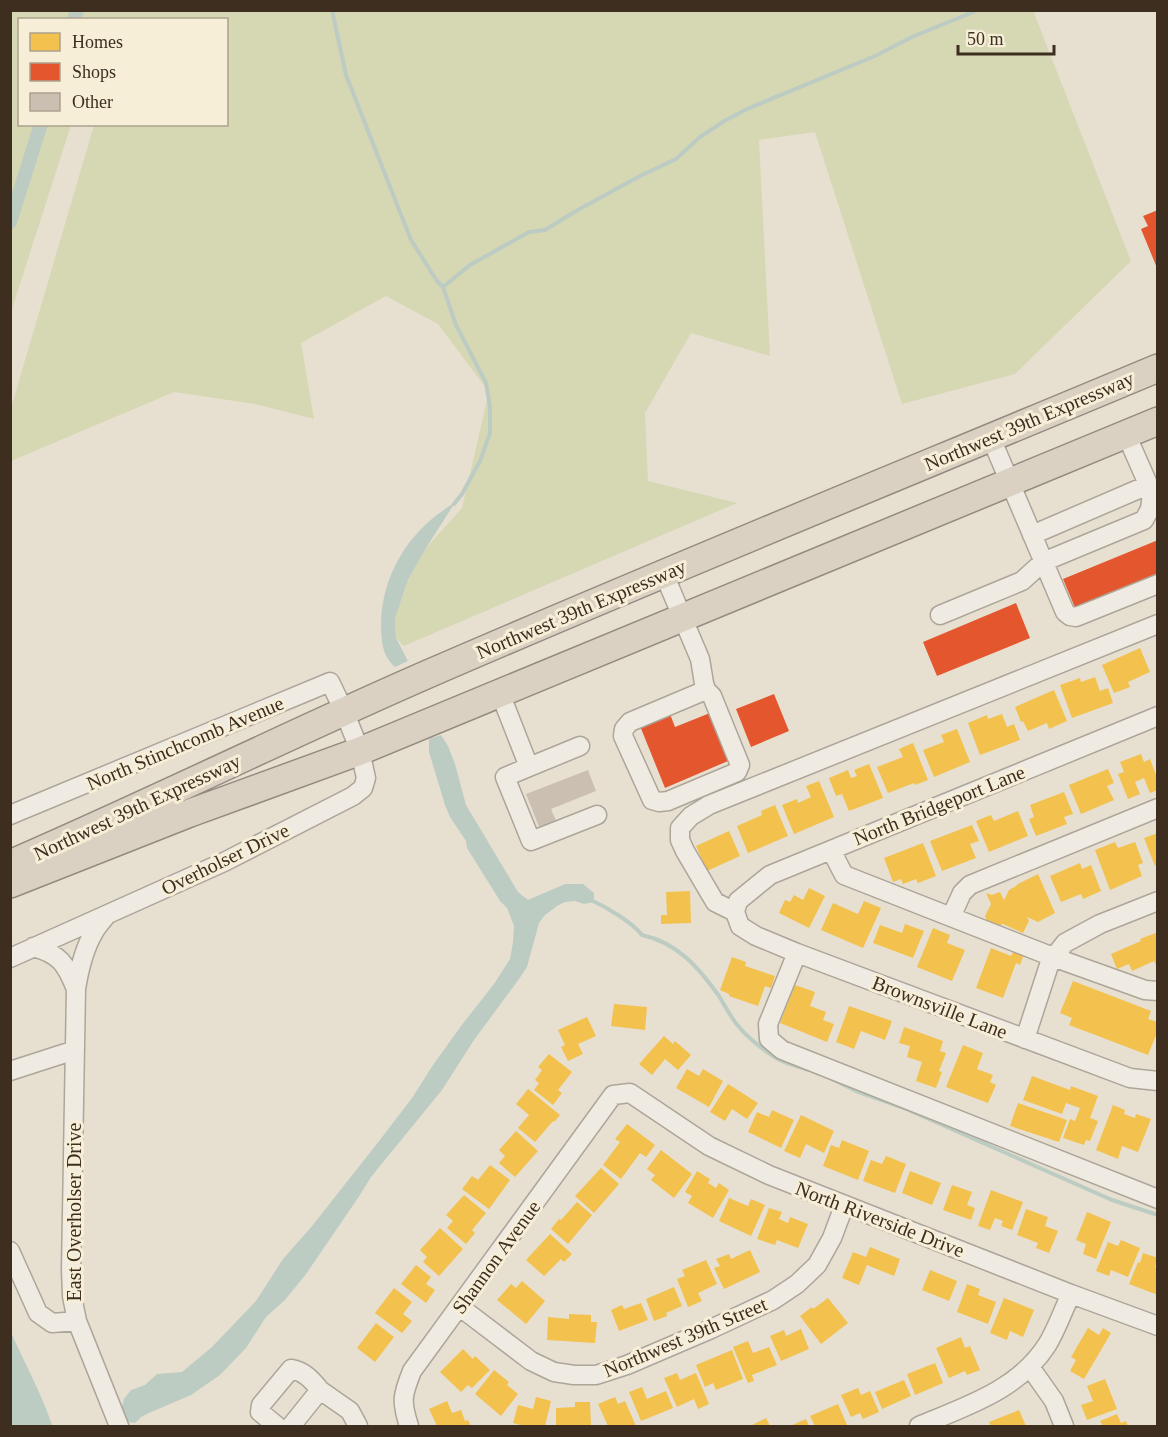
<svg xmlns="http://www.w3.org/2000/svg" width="1168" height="1437" font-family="Georgia,serif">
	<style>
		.green { fill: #d6d7b3 }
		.water { fill: #bcccc2 }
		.homes { fill: #f2c14e }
		.shops { fill: #e4572e }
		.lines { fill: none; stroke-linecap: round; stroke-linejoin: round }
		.stream { stroke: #bcccc2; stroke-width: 4 }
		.canal { stroke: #bcccc2; stroke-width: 14 }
		.building { fill: #cbbfb2 }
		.minor-casing { stroke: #ada599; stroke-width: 21 }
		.highway-casing { stroke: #928b80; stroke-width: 30 }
		.minor { stroke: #efebe3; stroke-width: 18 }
		.highway { stroke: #dad1c2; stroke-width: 27 }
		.labels { text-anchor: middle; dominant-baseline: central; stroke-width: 6; stroke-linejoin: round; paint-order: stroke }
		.street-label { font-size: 20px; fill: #3d2e20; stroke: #f7eed8 }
	</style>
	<rect width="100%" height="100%" fill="#e7e0d1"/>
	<path class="green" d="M11,10l1027,1 -4,2 97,248 -116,113 -113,30 -87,-272 -56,8 11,216 -79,-23 -46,80 3,68 89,22 -333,143 -8,-8 -1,-19 10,-29 3,-10 18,-32 36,-40 27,-116 -51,-68 -52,-28 -85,47 13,76 -59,-15 -81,-12 -163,69v-53l83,-283 132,-1v-104h-206v104l51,1 -60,187z"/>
	<path class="water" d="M456,501l-30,47 -18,32 -13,39 1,19 12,23 -13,6c-12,-11 -13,-22 -14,-38 -1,-43 19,-84 52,-111 7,-6 16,-11 23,-17z
		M441,735l7,11 7,18 11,41 52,87 10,8 37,-16h18l11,9v9l-10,2 -9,-3 -10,1 -8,4 -13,10 -5,7 -12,44 -8,12 -45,61 -32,50 -71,87 -13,21 -52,76 -21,26 -19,17 -20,31 -26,27 -29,20 -42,18 -8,4 -6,6 -8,-1 -6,-12 3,-11 7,-9 14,-5 12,-11 25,-2 30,-25 44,-46 27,-42 29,-33 64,-81 36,-47 21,-33 28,-39 33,-42 16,-25 3,-17 1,-16 -7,-18 -7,-7 -33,-53 -1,-7 -16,-24 -5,-12 -16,-53v-13z
		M10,1330c14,32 31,62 42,95l3,1h-44z"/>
	<path class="homes" d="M1140,648l10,24 -22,10 2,5 -16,6 -12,-28z
		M1095,677l5,14 8,-3 5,15 -41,15 -12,-33 20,-7 1,4z
		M1054,690l13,31 -18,8 -2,-6 -19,8 -5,-10 -2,1 -6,-15z
		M1002,714l5,13 7,-3 6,16 -40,15 -12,-32 19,-8 1,4z
		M957,729l13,33 -36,15 -11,-27 21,-8 -3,-7z
		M913,743l15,37 -13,5 -1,-2 -26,10 -11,-26 26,-10 -4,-8z
		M1141,754l3,8 6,-3 6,16 2,-1v16l-8,3 -6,-15 -9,4 5,12 -12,5 -10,-25 6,-2 -4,-10z
		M869,764l14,34 -34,13 -7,-17 -6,2 -7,-18 19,-8 3,8 6,-2 -3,-6z
		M1108,769l6,14 -7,3 7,14 -33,14 -12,-29z
		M819,781l15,36 -40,17 -12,-29 15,-6 1,4 13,-6 -5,-11z
		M1064,792l9,22 -9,3 3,7 -31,12 -7,-17 5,-2 -4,-12z
		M775,805l13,31 -40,17 -11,-27 25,-11 -1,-4z
		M1018,811l10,25 -39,16 -13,-31 15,-6 3,6z
		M972,825l7,16 -9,3 6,14 -34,13 -12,-30z
		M729,831l11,25 -33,15 -11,-25z
		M1158,833v31l-3,2 -11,-28z
		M1115,842l3,6 17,-6 8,21 -5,2 4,11 -32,14 -15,-40z
		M923,843l13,33 -18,7 -2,-4 -13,5 -2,-5 -8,3 -9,-24z
		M1080,863l2,6 9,-4 10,26 -18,8 -2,-5 -20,8 -11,-26z
		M1038,874l17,39 -17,9 -11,-5 2,4 -6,12 -20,-9 -5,2 -11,-5 -2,-5 6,-12 -5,-11 6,2 8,-3 4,8 5,-10 7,-4 2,-2z
		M809,888l16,8 -16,32 -30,-15 6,-13 5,2 4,-7 9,5z
		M690,891l1,32 -30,1v-9h6l-1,-23z
		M864,901l17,7 -18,40 -42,-18 12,-27 25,11z
		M905,924l19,7 -11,27 -40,-15 7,-18 22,8z
		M933,928l17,7 -3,8 18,7 -13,31 -35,-14z
		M1158,932v37l-4,-8 -22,10 -3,-7 -12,5 -6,-15 30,-13 -1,-2z
		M991,948l20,8 3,-6 10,4 -4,11 -4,-2 -13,35 -27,-10z
		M732,957l14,5 -1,4 30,10 -4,12 -6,-2 -7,20 -29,-10v-2l-9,-4z
		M1073,981l78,30 -3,8 10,3v8l-10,25 -79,-30 3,-7 -12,-5z
		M795,985l20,7 -5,14 16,6 -3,8 11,4 -7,18 -47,-19z
		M614,1004l33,3 -2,23 -34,-4z
		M849,1006l43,15 -7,19 -24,-9 -7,18 -18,-7z
		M587,1017l9,19 -18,8 5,10 -15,7 -7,-14 4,-2 -7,-15z
		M904,1027l39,14 -3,10 6,2 -7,18 3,1 -6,16 -20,-7 6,-19 -15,-5 3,-11 -11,-3z
		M664,1036l9,8 2,-3 16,14 -13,15 -13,-11 -13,16 -13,-11z
		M963,1045l20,8 -6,16 16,6 -3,7 6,3 -8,18 -42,-16z
		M549,1054l23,18 -14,18 4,3 -9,12 -19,-15 5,-7 -4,-3 7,-10 -4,-3z
		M687,1069l12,7 4,-7 20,12 -14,26 -33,-19z
		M1032,1076l38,14 1,-4 27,10 -8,22 8,3 -8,20 -4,-1 -2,5 -21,-7 7,-19 5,2 5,-13 -14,-5 -4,11 -39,-14z
		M728,1084l30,19 -11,16 -15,-10 -7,12 -15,-9z
		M528,1089l32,26 -6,7 -1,-1 -18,21 -17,-14 11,-13 -13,-11z
		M1018,1103l49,17 -8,22 -49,-16z
		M1113,1105l12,5 -1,4 11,4 1,-4 15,5 -13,33 -16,-6 -4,13 -22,-9z
		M772,1110l22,10 -13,28 -33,-16 9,-20 12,5z
		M801,1115l33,16 -10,22 -18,-9 -6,14 -16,-7z
		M627,1124l28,21 -9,12 -6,-4 -19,26 -18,-14 17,-23 -5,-3z
		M516,1131l22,20 -23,26 -16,-14 6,-7 -6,-6z
		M842,1140l27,11 -11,29 -35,-14 8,-21 8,3z
		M661,1150l31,24 -18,24 -23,-18 4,-5 -8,-6z
		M886,1156l20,8 -11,29 -32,-12 8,-21 11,4z
		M490,1165l20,15 -21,29 -27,-20 10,-13 6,4z
		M601,1168l18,16 -25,29 -19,-17z
		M697,1171l13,8 -2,4 8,5 3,-5 10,7 -16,28 -25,-15 4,-7 -7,-4z
		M910,1171l31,12 -9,22 -30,-12z
		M952,1185l20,7 -5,13 8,3 -4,12 -28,-10z
		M991,1190l32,12 -11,28 -11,-4 2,-5 -8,-3 -5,12 -12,-4z
		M464,1195l22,18 -14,17 3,3 -9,11 -19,-16 6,-7 -7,-6z
		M729,1198l19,8 3,-7 14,6 -14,31 -32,-15z
		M577,1202l15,13 -24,29 -17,-15 8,-10 2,1z
		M769,1208l13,4 -3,7 9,4 2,-6 18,7 -10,24 -21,-8 -2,5 -18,-6z
		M1026,1209l22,8 -3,9 13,5 -9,22 -13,-5 2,-5 -21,-8z
		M1087,1212l24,10 -15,37 -13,-5 3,-10 -10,-4z
		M440,1228l23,21 -24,27 -16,-14 4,-5 -7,-7z
		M550,1234l22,20 -8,8 -3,-3 -17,17 -18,-16z
		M1121,1240l19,8 -12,29 -17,-7 -2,6 -13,-5 12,-29 10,4z
		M870,1247l30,12 -6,17 -27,-11 -8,20 -17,-7 11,-26 13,5z
		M750,1250l10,22 -36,17 -10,-21 6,-2 -4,-7 13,-5 2,5z
		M1143,1253l15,5 -3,9 3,2v26l-29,-11 9,-22 2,1z
		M706,1260l11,24 -19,9 4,8 -14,6 -11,-28 8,-3 -3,-6z
		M416,1265l15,12 -5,7 9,6 -9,13 -25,-19z
		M930,1270l27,11 -8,20 -27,-11z
		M522,1281l23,20 -19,23 -29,-24 14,-16 5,4z
		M967,1284l13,5 -2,6 18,7 -8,22 -31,-12z
		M674,1287l8,19 -16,7 1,3 -13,5 -8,-22z
		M394,1288l18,14 -9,12 9,7 -10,12 -27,-20z
		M828,1298l20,25 -27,21 -21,-28 12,-9 1,2z
		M1004,1298l30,12 -11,27 -13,-6 -3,9 -17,-7z
		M641,1303l7,17 -29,11 -8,-21 11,-5 2,4z
		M569,1314l22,1v7h6l-2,21 -48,-3 1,-23 21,2z
		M376,1323l18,14 -19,25 -18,-14z
		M1088,1328l11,7 4,-7 8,5 -27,46 -14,-8 6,-11 -5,-3z
		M801,1329l8,20 -28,12 -11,-25 14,-6 2,6z
		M961,1337l4,11 5,-2 10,24 -13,5 -2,-4 -16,7 -13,-30z
		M748,1341l5,12 16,-6 8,18 -25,10 2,6 -6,2 -15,-36z
		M463,1349l10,10 2,-3 15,14 -18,18 -4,-3 -7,7 -21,-20z
		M732,1350l11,29 -27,11 -3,-7 -8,4 -9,-22z
		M935,1363l8,20 -28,12 -8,-21z
		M494,1370l15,12 -2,3 11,9 -17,22 -26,-22z
		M677,1373l3,7 16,-7 13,31 -11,5 -4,-10 -17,8 -13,-29z
		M1105,1379l12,30 -30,11 -6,-15 12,-4 -6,-15z
		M904,1380l7,16 -29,13 -7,-17z
		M642,1387l5,12 19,-8 7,17 -32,13 -12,-29z
		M858,1388l3,7 9,-4 9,21 -16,7 -3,-6 -9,4 -10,-22z
		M536,1397l15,4 -6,25h-21l-11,-3 5,-18 15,4z
		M615,1397l3,7 7,-3 11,25h-28l-10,-22z
		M447,1401l5,12 9,-3 4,11 3,-1 3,6h-34l-8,-17z
		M575,1402h15l1,24h-35v-18l19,-1z
		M838,1404l9,21 -3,1h-29l-5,-10z
		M1019,1410l7,16h-35l-2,-4z
		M1117,1414l4,9 5,-2 2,5h-25l-3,-5z
		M766,1418l4,8h-17l-1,-1z
		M806,1419l3,7h-19z"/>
	<path class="shops" d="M1158,210v58h-1l-16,-39 7,-3 -5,-10z
		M1158,540v35l-82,35 -13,-31z
		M1016,603l14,35 -93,38 -14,-34z
		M774,694l15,37 -38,16 -15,-38z
		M715,711l20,47 -70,30 -25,-62 30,-12 5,13z"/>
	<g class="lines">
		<path class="stream" d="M332,10l14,65 65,165 26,41 6,6 13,38 30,58 4,24v26l-10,28 -18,33 -8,10
			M443,287l27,-22 59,-33 16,-2 31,-19 64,-35 36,-17 24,-22 26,-17 21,-11 128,-53 37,-19 66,-27
			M591,900c15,7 41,22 51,35 36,8 56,32 77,61 6,10 12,22 20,31 9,11 30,28 43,34 8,4 18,6 27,9
			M830,1078l26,13 48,17 208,92 46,15"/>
		<path class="canal" d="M74,20l3,-10
			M10,222l31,-98"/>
	</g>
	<path class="building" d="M588,770l8,21 -45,18 6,14 -17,6 -14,-35z"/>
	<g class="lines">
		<g class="minor-casing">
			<path id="minor" d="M991,438l74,174 5,4 6,1 82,-33
				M1032,535l116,-50
				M664,574l36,85 4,24 2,7 -76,32 -6,7 -1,7 29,64 7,2 9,-1 69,-29 3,-7 -28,-69 -6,-6
				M940,615l82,-34 21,-19 101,-42 6,-11 2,-16 -26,-59
				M500,693l29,74 -24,10 26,64 66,-26
				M529,767l51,-21
				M10,815l320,-133 14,29 16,40 6,27 -3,10 -10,8 -129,66 -214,96
				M831,850l13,25 209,82 92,33 13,1
				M735,912l-20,-10 -30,-51 -5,-11v-12l11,-12 18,-11 449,-181
				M735,912l3,-11 32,-26 388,-159
				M735,912l5,14 16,10 41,17 333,125 28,3
				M106,916c-4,5 -9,10 -12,16 -10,17 -15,38 -18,57l-5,281 1,26 5,25 42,105
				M951,917l11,-24 8,-8 188,-77
				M33,947c27,7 33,17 43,42
				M797,953l-29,71 1,15 13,11 376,149
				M1025,1039l25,-77 15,-19 35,-19 58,-23
				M10,1071l65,-21
				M10,1251l28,62 14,10 25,-2
				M460,1307l71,54 23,11 20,3h22l31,-10 84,-36 62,-29 24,-16 20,-19 15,-27 12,-32
				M1030,1367l24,34 10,25
				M277,1426l-17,-14 1,-7 30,-36c13,2 21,11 29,21
				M291,1426l29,-36 30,21 8,15
				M409,1426c-8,-25 -7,-30 3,-55l201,-276 17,-2 79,53 60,29 302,119 87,32
				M919,1426c48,-20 99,-36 128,-81 10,-16 16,-35 24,-51"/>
		</g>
		<g class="highway-casing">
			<path id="highway" d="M10,864c141,-61 278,-129 418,-190 242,-105 486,-204 730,-306
				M10,884l180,-71 170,-62 798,-330"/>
		</g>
		<use href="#minor" class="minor"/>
		<use href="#highway" class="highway"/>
	</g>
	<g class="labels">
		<g class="street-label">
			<text transform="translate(1029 421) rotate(-23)">Northwest 39th Expressway</text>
			<text transform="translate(581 609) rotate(-23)">Northwest 39th Expressway</text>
			<text transform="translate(185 743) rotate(-23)">North Stinchcomb Avenue</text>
			<text transform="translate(939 805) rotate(-22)">North Bridgeport Lane</text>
			<text transform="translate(137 807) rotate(-25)">Northwest 39th Expressway</text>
			<text transform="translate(225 859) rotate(-26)">Overholser Drive</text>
			<text transform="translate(940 1007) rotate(21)">Brownsville Lane</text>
			<text transform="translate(74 1212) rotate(-90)">East Overholser Drive</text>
			<text transform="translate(880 1219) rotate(21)">North Riverside Drive</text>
			<text transform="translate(496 1257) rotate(-54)">Shannon Avenue</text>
			<text transform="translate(685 1337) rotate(-23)">Northwest 39th Street</text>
		</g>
	</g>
	<rect width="1168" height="1437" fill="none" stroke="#3d2e20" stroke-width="24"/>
	<rect x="18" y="18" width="210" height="108" fill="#f7eed8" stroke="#ada18e" stroke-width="1.5"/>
	<rect x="30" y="33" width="30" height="18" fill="#f2c14e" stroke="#ada18e" stroke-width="1.5"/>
	<text x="72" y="48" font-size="18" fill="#3d2e20">Homes</text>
	<rect x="30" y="63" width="30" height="18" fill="#e4572e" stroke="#ada18e" stroke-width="1.5"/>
	<text x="72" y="78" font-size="18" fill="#3d2e20">Shops</text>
	<rect x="30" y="93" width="30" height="18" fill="#cbbfb2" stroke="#ada18e" stroke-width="1.5"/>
	<text x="72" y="108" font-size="18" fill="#3d2e20">Other</text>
	<path d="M958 45v9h96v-9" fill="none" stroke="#3d2e20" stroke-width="3"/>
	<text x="967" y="45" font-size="18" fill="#3d2e20" stroke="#f7eed8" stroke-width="4.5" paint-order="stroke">50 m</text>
</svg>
